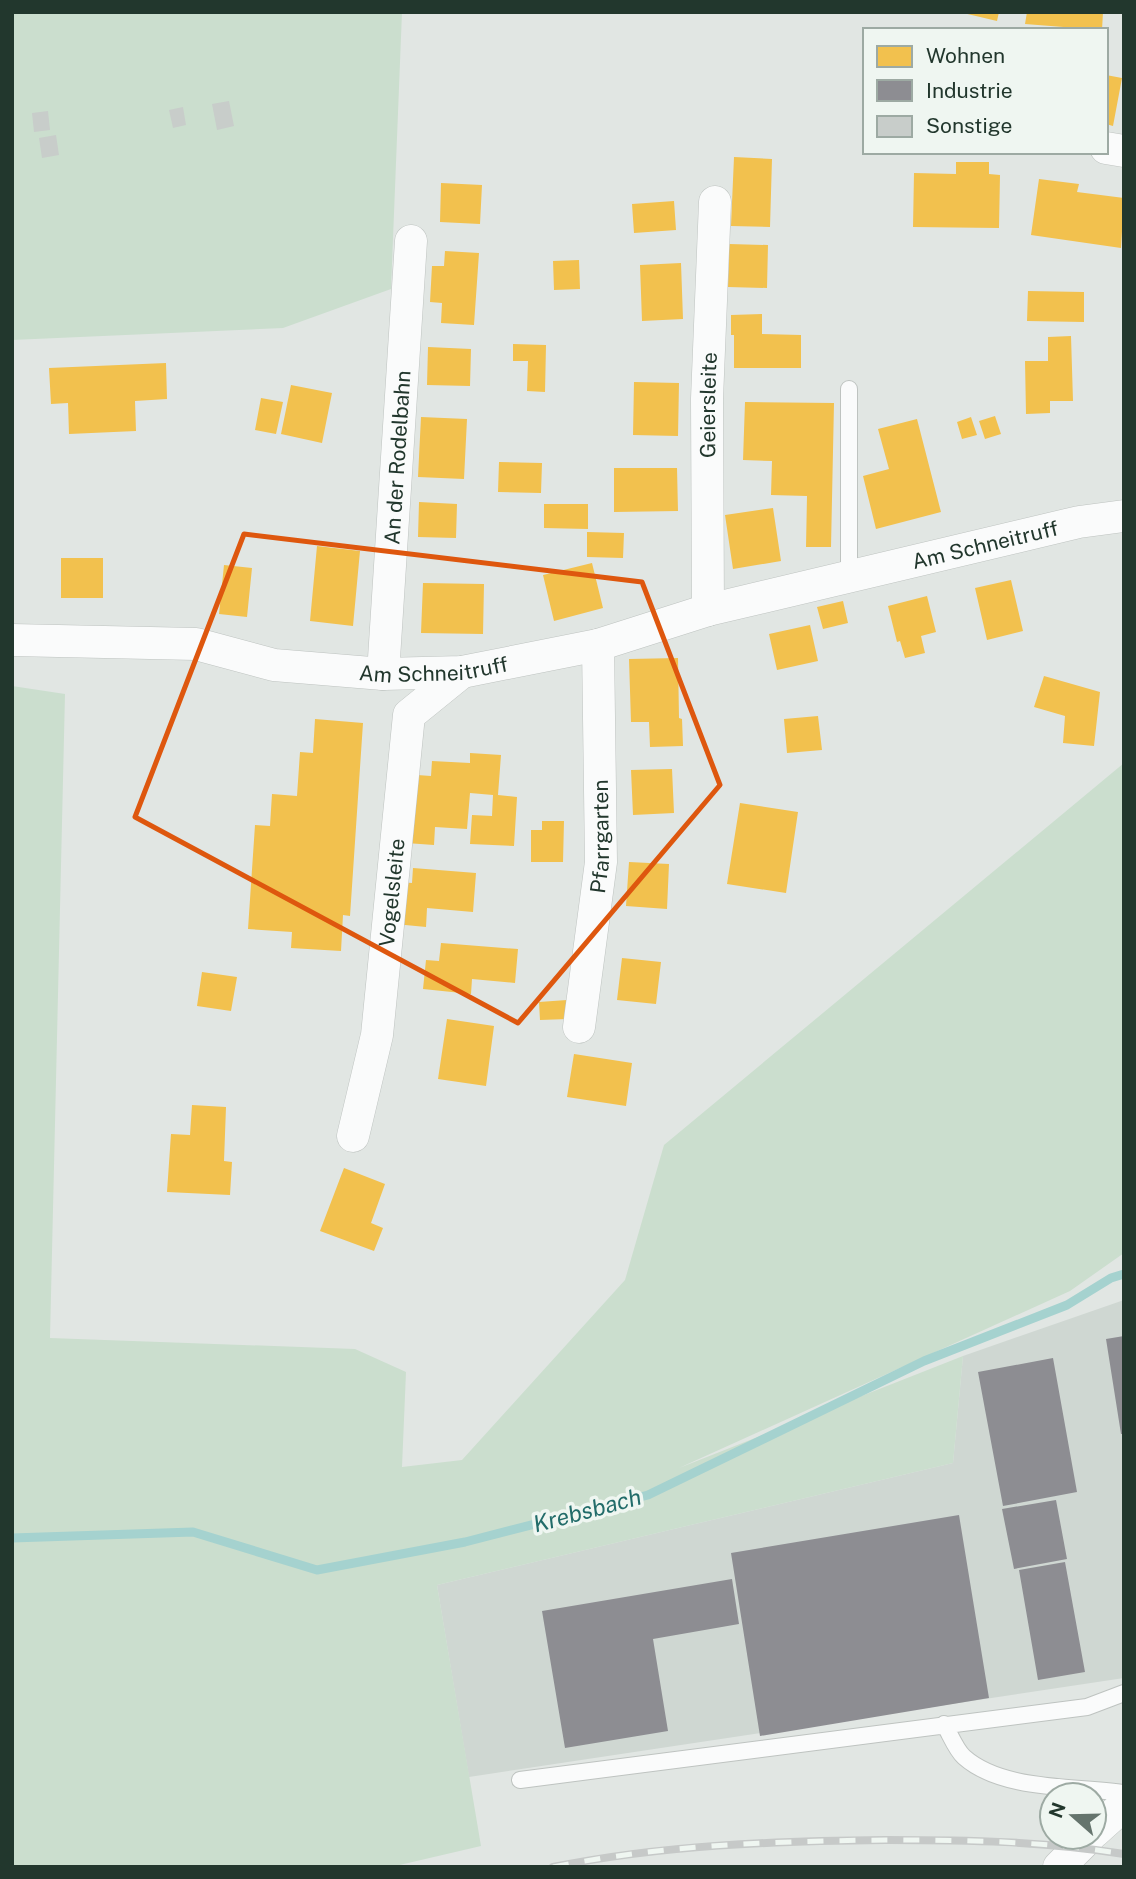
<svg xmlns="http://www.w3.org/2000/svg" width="1136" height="1879" font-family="'Public Sans',sans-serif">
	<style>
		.built { fill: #cfd7d2 }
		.green { fill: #cbdece }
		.homes { fill: #f2c14e }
		.industry { fill: #8d8d92 }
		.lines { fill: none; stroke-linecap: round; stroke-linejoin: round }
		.stream { stroke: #a5d2cf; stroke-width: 9 }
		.building { fill: #c8cdca }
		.lane-casing { stroke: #bec3c0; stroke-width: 18 }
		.street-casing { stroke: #bec3c0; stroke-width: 33 }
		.lane { stroke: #fafbfb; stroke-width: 16 }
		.street { stroke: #fafbfb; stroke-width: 32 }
		.rail-casing { stroke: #c6c9c8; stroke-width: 8 }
		.rail { stroke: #eff6f1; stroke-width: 5; stroke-dasharray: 16; stroke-linecap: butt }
		.marked { fill: none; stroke: #de570e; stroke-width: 5; stroke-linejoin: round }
		.labels { text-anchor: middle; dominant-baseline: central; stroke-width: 7; stroke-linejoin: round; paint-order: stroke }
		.street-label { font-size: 21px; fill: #22372d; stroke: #eff6f1 }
		.water-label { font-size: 23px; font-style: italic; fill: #226c6a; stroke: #eff6f1 }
	</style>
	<rect width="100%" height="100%" fill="#e1e6e3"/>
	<path class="built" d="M1124,1300v378l-655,99 -32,-192 516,-122 10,-107z"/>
	<path class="green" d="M12,12h390l-11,277 -108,39 -271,12z
		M12,686l53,8 -15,644 305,11 51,23 -4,95 60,-7 163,-180 39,-135 460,-382v490l-54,38 -391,177 284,-112 -10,107 -516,122 44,261 -90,21h-379z"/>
	<path class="homes" d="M959,12h40l-2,9z
		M1027,12h76l-1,18 -77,-6z
		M1106,75l16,3 -9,48 -7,-2z
		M734,157l38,2 -2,68 -39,-1z
		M956,162h33v12l11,1 -1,53 -86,-1 1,-54 42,1z
		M1039,179l40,5 -2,8 47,6 -3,50 -90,-13z
		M441,183l41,2 -2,39 -40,-2z
		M674,201l2,29 -42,3 -2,-29z
		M729,244l39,1 -1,43 -39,-1z
		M445,251l34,2 -5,72 -33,-2 1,-20 -12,-1 2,-36h12z
		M579,260l1,29 -26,1 -1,-29z
		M681,263l2,56 -41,2 -2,-56z
		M1028,291l56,1v30l-57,-1z
		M762,314v20l39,1v33h-67v-33h-3v-20z
		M1071,336l2,65h-23v12l-24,1 -1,-53h23v-24z
		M513,344l33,1 -1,47 -18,-1 1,-30h-15z
		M428,347l43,2 -1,37 -43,-1z
		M166,363l1,36 -32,2 1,30 -67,3 -1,-31 -17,1 -2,-36z
		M634,382l45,1 -1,53 -45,-1z
		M291,385l41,8 -10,50 -41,-9z
		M261,398l22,4 -7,32 -21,-4z
		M745,402l89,1 -3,144h-25l1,-51 -36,-1 1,-34 -29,-1z
		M995,416l6,18 -16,5 -6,-18z
		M421,417l46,2 -3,60 -46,-2z
		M971,417l6,18 -15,4 -5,-17z
		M917,419l24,93 -65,17 -13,-53 26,-7 -11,-40z
		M499,462l43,1 -1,30 -43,-1z
		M614,468h63l1,43 -64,1z
		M419,502l38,2 -1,34 -38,-1z
		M544,504h44v25l-44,-1z
		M773,508l8,53 -48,8 -8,-54z
		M587,532l37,1 -1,25 -36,-1z
		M317,546l43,5 -7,75 -43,-5z
		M61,558h42v40h-42z
		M592,563l11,45 -49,13 -11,-46z
		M224,565l28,3 -5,49 -28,-3z
		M1011,580l12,51 -36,9 -12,-52z
		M423,583l61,1 -1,50 -62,-1z
		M927,596l9,36 -15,4 4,17 -20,5 -5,-17 -3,1 -9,-36z
		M843,601l5,22 -25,6 -6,-22z
		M810,625l8,36 -41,9 -8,-36z
		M678,658l1,60 3,1 1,27 -33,1 -1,-25h-18l-2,-63z
		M1044,676l56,16 -6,54 -31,-3 2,-27 -31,-9z
		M818,716l4,34 -35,3 -3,-34z
		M315,719l48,4 -13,193 -7,-1 -2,36 -50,-3 1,-16 -44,-3 7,-104 15,1 2,-32 25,2 3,-44 13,1z
		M470,753l31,2 -3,40 19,2 -3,49 -44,-2 2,-29 20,1 1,-21 -23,-2 -3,36 -32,-2 -1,18 -28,-2 11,-68 14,1 1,-15 38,2z
		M672,769l2,44 -41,2 -2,-45z
		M740,803l58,9 -12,81 -59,-9z
		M542,821h22l-1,41h-32v-32h11z
		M629,862l40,2 -2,45 -41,-3z
		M413,868l63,5 -3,39 -46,-4 -1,19 -31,-3 4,-42 13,1z
		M441,943l77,6 -3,34 -43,-4 -1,15 -48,-5 3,-29 13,1z
		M622,958l39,4 -5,42 -39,-4z
		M202,972l35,5 -6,34 -34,-5z
		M567,1000l1,19 -28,1 -1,-18z
		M447,1019l47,7 -8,60 -48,-7z
		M574,1054l58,9 -6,43 -59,-9z
		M192,1105l34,2 -2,54 8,1 -2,33 -63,-3 4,-58 19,1z
		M344,1168l41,16 -14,39 12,5 -9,23 -54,-20z"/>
	<path class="industry" d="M1124,1336v98h-3l-15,-95z
		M1053,1358l24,134 -74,14 -25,-134z
		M1056,1500l11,59 -53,10 -12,-60z
		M959,1515l30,183 -229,38 -29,-183z
		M1065,1562l20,110 -47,8 -19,-110z
		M732,1579l7,45 -86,15 15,92 -103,17 -23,-137z"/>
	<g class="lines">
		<path class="stream" d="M12,1538l181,-6 124,38 148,-28 183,-47 276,-134 143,-56 44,-27 13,-4"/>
	</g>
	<path class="building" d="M229,101l5,25 -17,4 -5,-26z
		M183,107l3,18 -13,3 -4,-18z
		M48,111l2,19 -16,2 -2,-19z
		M56,135l3,20 -17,3 -3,-20z"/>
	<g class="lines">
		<g class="lane-casing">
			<path id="lane" d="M849,577v-188
				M944,1724c6,10 12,26 20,33 38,34 112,29 160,36
				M520,1780l567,-73 37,-14"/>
		</g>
		<g class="street-casing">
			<g id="street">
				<path d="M1106,148l18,3"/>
				<path id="s1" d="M708,610l-1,-211 8,-197"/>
				<path id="s2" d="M12,640l184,4 78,21 109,9 79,-2 136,-27 110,-35 371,-88 45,-6"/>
				<path id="s3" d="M383,674l28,-433"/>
				<path id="s4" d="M579,1027l22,-165 -3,-217"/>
				<path id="s5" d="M353,1136l24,-101 32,-320 53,-43"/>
				<path d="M1094,1832l30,-27"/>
				<path d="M1059,1867l30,-30"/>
			</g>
		</g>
		<use href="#lane" class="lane"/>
		<use href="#street" class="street"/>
		<g class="rail-casing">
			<path id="rail" d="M553,1867c108,-22 222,-26 333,-27 79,0 159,1 238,14"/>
		</g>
		<use href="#rail" class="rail"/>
	</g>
	<path class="marked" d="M244,534l398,48 78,203 -202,238 -383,-206z"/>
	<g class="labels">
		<g class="street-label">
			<text stroke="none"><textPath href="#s1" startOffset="205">Geiersleite</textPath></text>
			<text stroke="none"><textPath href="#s3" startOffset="217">An der Rodelbahn</textPath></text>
			<text stroke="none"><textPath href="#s2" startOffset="992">Am Schneitruff</textPath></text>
			<text stroke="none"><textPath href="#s2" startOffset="425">Am Schneitruff</textPath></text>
			<text stroke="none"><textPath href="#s4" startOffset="192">Pfarrgarten</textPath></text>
			<text stroke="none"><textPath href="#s5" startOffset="247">Vogelsleite</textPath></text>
		</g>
		<g class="water-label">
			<text transform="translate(587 1510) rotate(-15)">Krebsbach</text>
		</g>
	</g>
	<rect width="1136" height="1879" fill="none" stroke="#22372d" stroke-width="28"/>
	<rect x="863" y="28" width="245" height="126" fill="#eff6f1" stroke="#9daaa3" stroke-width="2"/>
	<rect x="877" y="46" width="35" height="21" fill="#f2c14e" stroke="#9daaa3" stroke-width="2"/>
	<text x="926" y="63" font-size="21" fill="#22372d">Wohnen</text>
	<rect x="877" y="80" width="35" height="21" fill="#8d8d92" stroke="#9daaa3" stroke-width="2"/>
	<text x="926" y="98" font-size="21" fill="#22372d">Industrie</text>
	<rect x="877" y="116" width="35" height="21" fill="#c8cdca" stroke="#9daaa3" stroke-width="2"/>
	<text x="926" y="133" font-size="21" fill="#22372d">Sonstige</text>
	<g transform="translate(1073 1816) rotate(290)"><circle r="33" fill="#eff6f1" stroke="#9daaa3" stroke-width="2"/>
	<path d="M0-5L12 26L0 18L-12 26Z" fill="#65746d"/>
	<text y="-10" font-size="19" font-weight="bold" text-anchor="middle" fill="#22372d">N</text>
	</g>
</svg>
